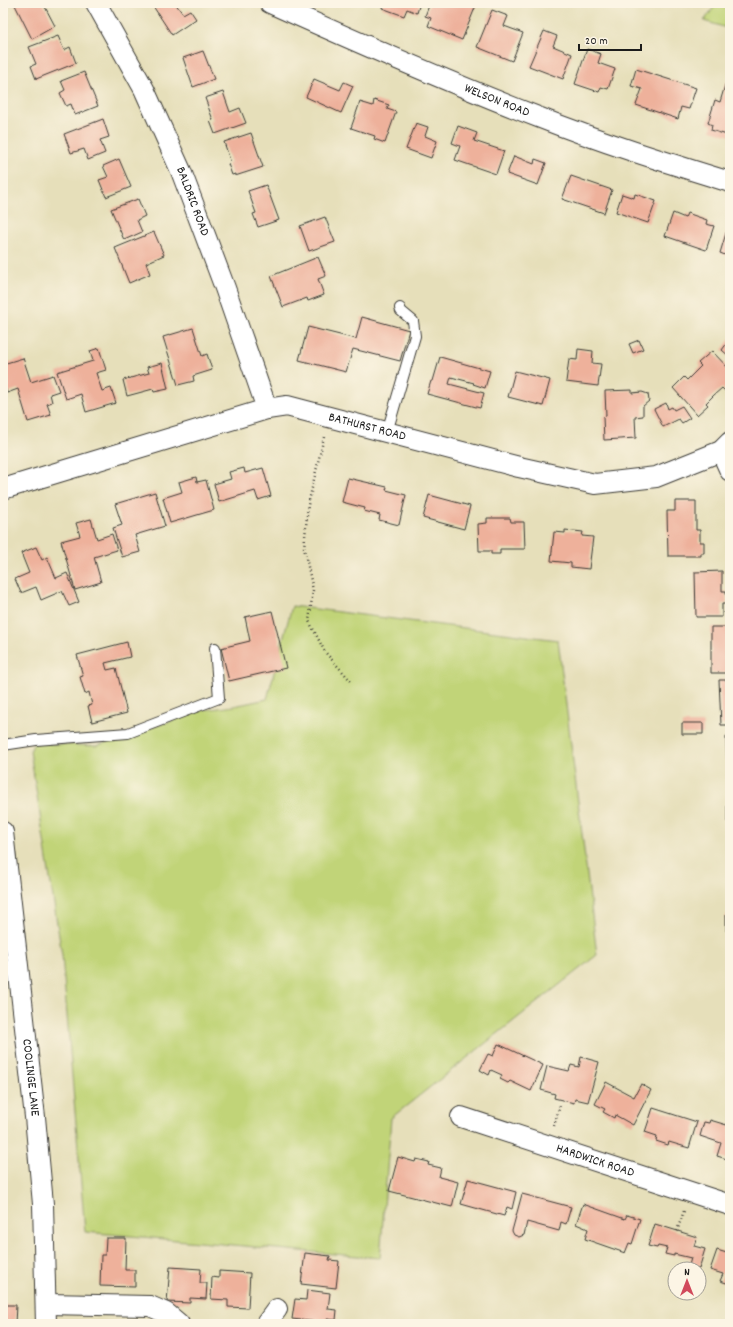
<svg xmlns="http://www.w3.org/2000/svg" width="733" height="1327" font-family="Dekko,sans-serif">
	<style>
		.green { fill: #c1d478; stroke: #6e784a }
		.building { fill: #eeb19b }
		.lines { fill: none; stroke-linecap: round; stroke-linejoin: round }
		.lane-casing { stroke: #3a3934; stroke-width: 12 }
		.street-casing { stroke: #3a3934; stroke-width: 22 }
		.path { stroke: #3a3934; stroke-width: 2.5; stroke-dasharray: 1 3; stroke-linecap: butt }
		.lane { stroke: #fff; stroke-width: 10 }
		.street { stroke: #fff; stroke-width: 20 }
		.labels { text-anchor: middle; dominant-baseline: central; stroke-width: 3.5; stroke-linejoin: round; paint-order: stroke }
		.street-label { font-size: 13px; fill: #1c1c1c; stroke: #fcf5e5 }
	</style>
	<rect width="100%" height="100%" fill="#fcf5e5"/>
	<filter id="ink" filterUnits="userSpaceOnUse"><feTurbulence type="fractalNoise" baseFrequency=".025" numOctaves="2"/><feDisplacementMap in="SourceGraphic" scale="8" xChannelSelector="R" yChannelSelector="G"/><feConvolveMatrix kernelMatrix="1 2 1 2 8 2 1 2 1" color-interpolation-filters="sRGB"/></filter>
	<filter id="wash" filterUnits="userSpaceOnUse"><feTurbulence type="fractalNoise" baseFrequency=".012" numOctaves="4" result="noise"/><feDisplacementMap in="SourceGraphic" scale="16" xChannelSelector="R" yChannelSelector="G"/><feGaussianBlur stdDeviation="0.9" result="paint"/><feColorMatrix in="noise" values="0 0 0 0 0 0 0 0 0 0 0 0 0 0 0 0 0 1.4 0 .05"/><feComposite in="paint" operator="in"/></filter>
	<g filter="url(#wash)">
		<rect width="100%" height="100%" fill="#e6dfba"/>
		<path class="green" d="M717,3h13v26l-26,-8z
			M292,606l266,34 39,315 -206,163 -11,140 -295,-26 -23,-277 -32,-204 4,-8 62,3 108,-36 30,-4 33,-7z"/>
		<g id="blocks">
			<path class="building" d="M14,3h29l12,23 -23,13z
				M151,3h24l8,11 7,-4 6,9 -24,16z
				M383,3h37l-3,10 -10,-4 -3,7 -22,-8z
				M430,3h26l-1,2 3,1 1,-3h18l-15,37 -34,-14 3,-8 -6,-2z
				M492,10l16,6 -4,10 19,7 -11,28 -35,-14z
				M544,31l13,5 -4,10 19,8 -9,25 -34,-13z
				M58,36l6,14 6,-3 6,16 -40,16 -5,-13 5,-2 -7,-17z
				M587,49l14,5 -3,9 17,6 -7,20 -7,-2 -2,5 -24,-8z
				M203,51l11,28 -21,8 -10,-29z
				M636,69l60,19 -7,21 -8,-2 -3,12 -42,-14 6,-16 -11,-3z
				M84,72l14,34 -23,9 -4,-11 -5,2 -6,-13 5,-3 -4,-9z
				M314,79l26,11 4,-8 9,4 -12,27 -35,-16z
				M726,82l4,1v53l-19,-6 1,-5 -4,-2 7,-23 5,2z
				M223,92l7,20 10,-4 6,15 -31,11 -5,-13 3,-1 -8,-22z
				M374,100l15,5 -2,4 9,3 -11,31 -11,-4 1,-3 -24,-8 9,-26 13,4z
				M103,119l6,18 -9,3 5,13 -17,7 -4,-11 -13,4 -7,-19z
				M416,123l12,4 -3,9 12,5 -6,17 -25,-9z
				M458,126l19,7 -3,8 30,10 -8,23 -41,-14 5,-14 -8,-3z
				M251,133l12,34 -28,9v-2l-3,1 -4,-11 3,-1 -7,-21z
				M514,156l20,8 1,-5 11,4 -8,22 -31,-11z
				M119,159l12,28 -25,10 -7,-17 9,-3 -5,-11z
				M571,176l41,14 -8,23 -42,-14z
				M266,185l13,35 -21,7 -5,-13 3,-1 -8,-22z
				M622,194l12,4 1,-4 21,7 -8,22 -32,-11z
				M138,199l7,17 -8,4 5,12 -18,8 -13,-31z
				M673,213l12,5 2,-5 20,7 -1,4 8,2 -8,24 -41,-14z
				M325,217l10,25 -26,9 -9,-25z
				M727,230l3,1v26l-10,-4z
				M154,232l10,23 -18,8 4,11 -21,9 -14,-35z
				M318,257l8,19 -8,3 6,16 -16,6 -1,-3 -24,9 -12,-31z
				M362,317l47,13 -9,31 -47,-12 -7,23 -47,-12 9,-33 48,12z
				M193,328l9,28 5,-2 5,16 -19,6 1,5 -16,4 -15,-48z
				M730,339v18l-8,-7z
				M639,340l4,9 -10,4 -4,-9z
				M99,348l7,22 -10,3 6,18 9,-3 5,15 -30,9 -5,-18 -15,5 -9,-27 36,-11 -3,-10z
				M578,349l15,2 -1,12 9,1 -3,22 -32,-4 3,-23 8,1z
				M712,351l18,19v16l-5,5 -3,-3 -8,7 -8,8 2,2 -11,10 -24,-27 11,-11 3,3 14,-14 -3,-3z
				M440,357l50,14 -5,17 -12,-4 1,-1 -23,-6 -2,7 35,9 -4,15 -53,-14 4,-13h2z
				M23,358l8,24 22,-7 6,16 -9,3 2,8 -5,2 4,11 -23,7 -10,-33 -11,4 -4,-12v-17z
				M162,363l6,26 -14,3 -1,-3 -26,7 -4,-16 26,-7 -2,-6z
				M515,371l35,9 -7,26 -35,-9z
				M632,390v3l10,-1 6,2 1,7 -6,5v10l-8,1 1,21 -32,2 -1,-23 3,-1 -1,-25z
				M666,403l2,6 4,-2 2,3 8,-4 8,12 -8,5 -3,-4 -16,8 -9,-18z
				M244,468l1,5 18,-5 8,28 -13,4 -3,-9 -36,11 -5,-18 17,-5 -2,-7z
				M196,477l1,5 9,-2 8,30 -44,13 -7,-25 19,-6 -3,-10z
				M348,478l39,9 -1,3 20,5 -7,30 -20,-5 1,-5 -16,-4 1,-3 -23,-6z
				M155,492l10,34 -30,9 5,17 -18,5 -9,-29 9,-3 -7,-21z
				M429,495l41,11 -6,23 -41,-11z
				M675,501h21v29h4v12h4v11h-3v3h-33l-1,-45h8z
				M487,518h23l1,4h13l1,27h-25v5h-9v-3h-12l-1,-27 9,-1z
				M91,519l6,20 15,-5 5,16 -23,7 7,25 -26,8 -14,-49 19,-5 -4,-13z
				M565,530l18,2 -1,4 11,1 -4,32 -18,-2v-4l-20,-2 3,-29 11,1z
				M36,547l6,13 5,-3 9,21 11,-5 12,29 -10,4 -7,-15 -21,9 -5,-13 -15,6 -6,-14 14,-6 -8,-20z
				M722,571v20h4l1,13h-5v13h-26l-1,-45z
				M272,611l14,57 -57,13 -8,-33 29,-7 -5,-24z
				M711,627h19v46h-19z
				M127,642l3,15 -25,6 2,7 9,-2 11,45 -35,9 -4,-16 4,-1 -3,-13 -4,2 -5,-17 3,-1 -6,-21z
				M719,680h11v45h-9z
				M682,723h21v11h-21z
				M726,736h4v49h-3z
				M727,806h3v16h-3z
				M726,915h4v16h-4z
				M498,1044l45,21 -12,26 -21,-10 -2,2 -8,-4 2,-4 -11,-5 -2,5 -9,-5 8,-16 5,2z
				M581,1057l18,5 -11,40 -13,-3 -1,4 -20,-5 1,-4 -14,-4 6,-24 22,5 2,-6 8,2z
				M606,1082l28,15 7,-13 10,6 -18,35 -18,-10 -1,3 -11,-6 2,-3 -10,-5z
				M653,1108l44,14 -8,26 -20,-6 -1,3 -12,-4 1,-5 -12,-4z
				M710,1120l20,6v34l-13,-4 4,-13 -21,-7 4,-14 5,1z
				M398,1157l17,5 1,-3 13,3 -1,3 13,3 -2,9 19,5 -6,25 -63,-16z
				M468,1179l48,13 -4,17 -5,-2 -3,9 -43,-12z
				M522,1194l49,13 -5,17 -5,-2 -2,9 -32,-9 -3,13 -5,2 -5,-2 -2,-4z
				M583,1204l42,15 2,-4 13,4 -8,25 -3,-1 -4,10 -40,-14 3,-10 -12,-5z
				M655,1224l42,13 -3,9 11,3 -6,20h-11l3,-11 -17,-4v2l-9,-2 2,-6 -9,-2 -1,2 -9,-2z
				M106,1238h20l-1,32h10v17l-35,-1 1,-31h4z
				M717,1250l13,4v30l-10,-3 3,-7 -13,-4z
				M305,1253l25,3 -1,4 10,1 -3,27 -35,-4z
				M170,1267l31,2 -1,14h7l-1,16 -16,-1v5l-23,-1z
				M219,1271l31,2 -2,35 -20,-1v-7l-17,-1 1,-22 7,1z
				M307,1290l23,3 -2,16 9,1 -1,10 -9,-1v4l-35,-4 3,-20 11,1z
				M3,1305h13l-1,19h-12z"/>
		</g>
	</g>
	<g filter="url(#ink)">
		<use href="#blocks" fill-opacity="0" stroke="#3a3934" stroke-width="1"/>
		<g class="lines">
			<g class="lane-casing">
				<path id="lane" d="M387,432l28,-96 -2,-15 -12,-10 -1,-3
					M3,745l33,-5 92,-7 91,-35 -4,-50"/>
			</g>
			<g class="street-casing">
				<g id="street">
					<path id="s1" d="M96,3l48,86 37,82 44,117 42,121"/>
					<path id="s2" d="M270,3c89,40 177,79 268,114 63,25 127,45 192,65"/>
					<path d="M721,451l9,20"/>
					<path id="s3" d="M3,489l264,-80 20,-3 232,61 76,17 61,-7 65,-26 9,-9"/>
					<path id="s4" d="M3,832l32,285 8,87 3,120"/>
					<path id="s5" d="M461,1117l269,88"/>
					<path d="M46,1304l104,2 16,7 13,11"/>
					<path d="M266,1324l11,-15"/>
				</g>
			</g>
			<path class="path" d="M324,437l-16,68 -4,43 9,42 -4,31 16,31 26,29
				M554,1126l6,-21
				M677,1231l7,-20"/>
			<use href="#lane" class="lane"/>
			<use href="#street" class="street"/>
		</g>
	</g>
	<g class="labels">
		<g class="street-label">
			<text stroke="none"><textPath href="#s2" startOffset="247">WELSON ROAD</textPath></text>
			<text stroke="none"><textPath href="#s1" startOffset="221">BALDRIC ROAD</textPath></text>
			<text stroke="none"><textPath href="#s3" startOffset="379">BATHURST ROAD</textPath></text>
			<text stroke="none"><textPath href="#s4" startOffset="247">COOLINGE LANE</textPath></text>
			<text stroke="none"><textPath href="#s5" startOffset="141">HARDWICK ROAD</textPath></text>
		</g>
	</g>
	<rect width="733" height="1327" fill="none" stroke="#fcf5e5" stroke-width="16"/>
	<g transform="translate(687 1281)"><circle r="19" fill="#fcf5e5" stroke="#a29e95"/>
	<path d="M0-3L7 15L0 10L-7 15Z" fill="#d1495b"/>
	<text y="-6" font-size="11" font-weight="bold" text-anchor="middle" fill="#1c1c1c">N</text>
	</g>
	<path d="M579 44v6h62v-6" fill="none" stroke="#1c1c1c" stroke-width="2"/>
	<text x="585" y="44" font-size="12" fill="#1c1c1c" stroke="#fcf5e5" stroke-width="3" paint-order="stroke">20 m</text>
</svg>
